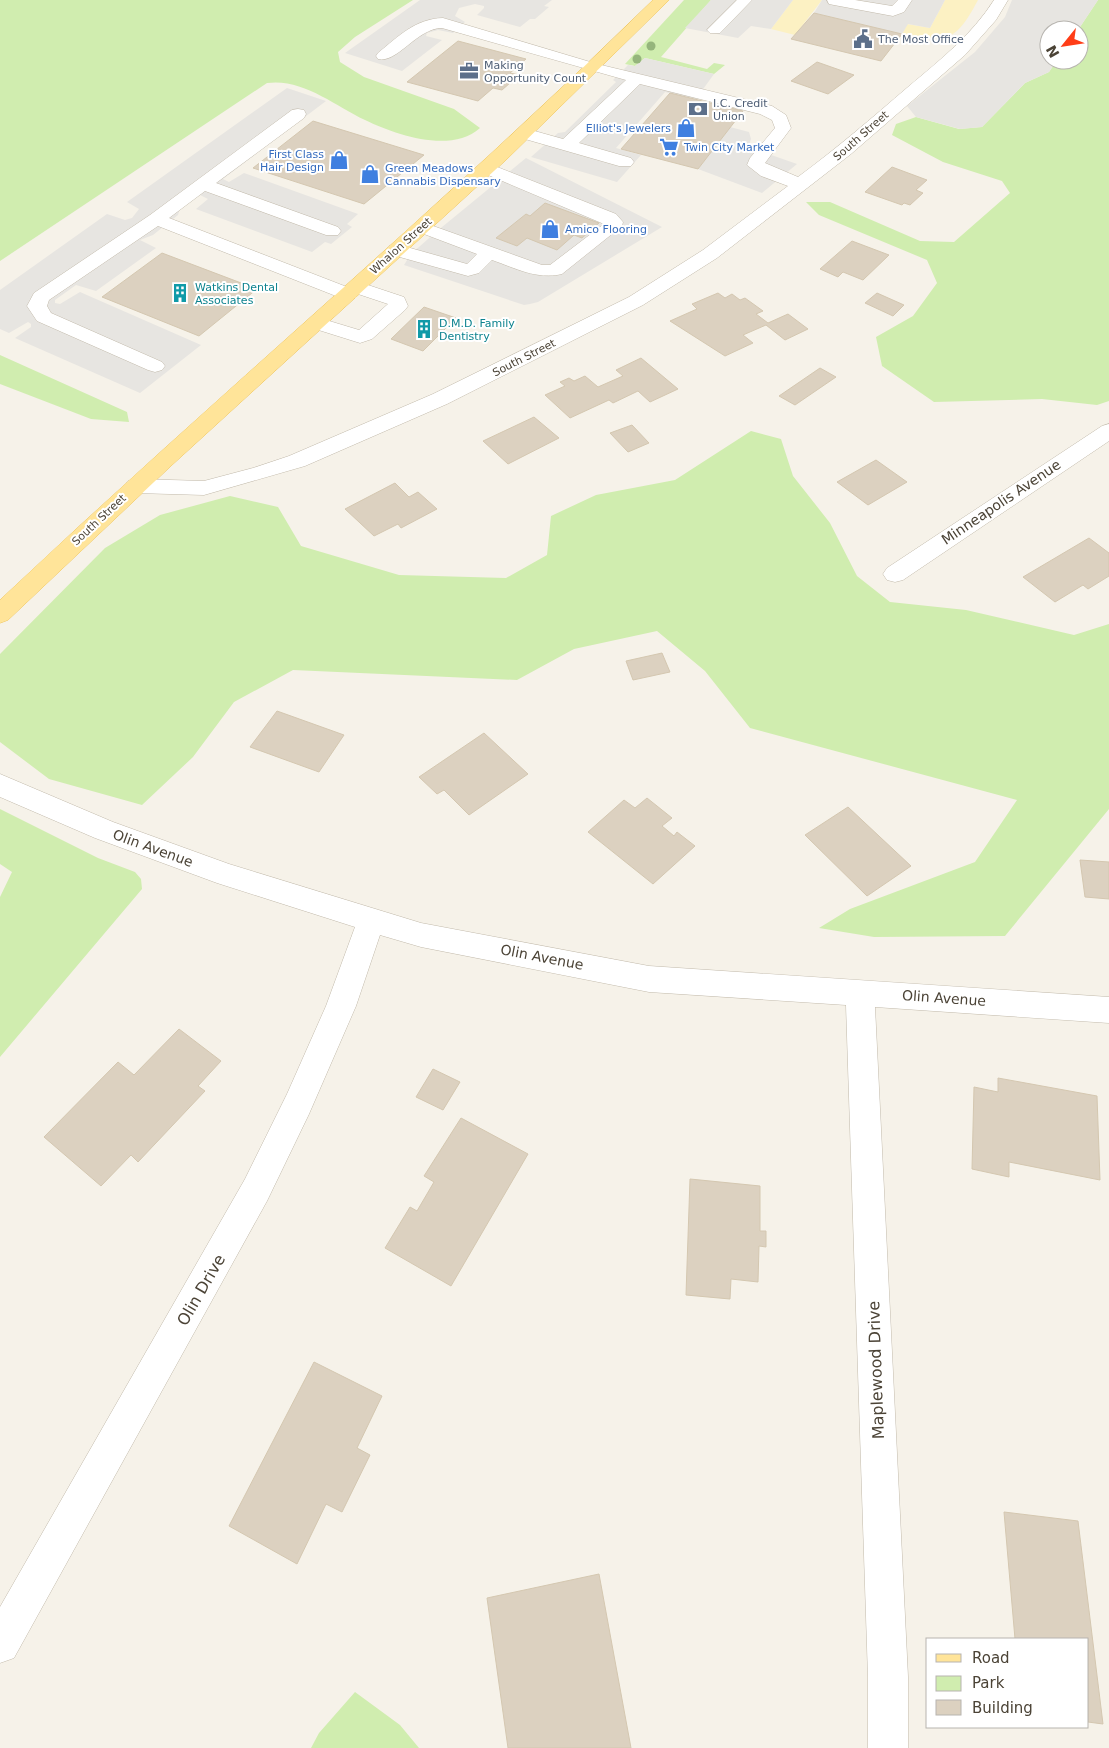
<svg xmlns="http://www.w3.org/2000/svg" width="1109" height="1748" font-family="'DejaVu Sans',sans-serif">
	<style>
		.green { fill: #d0edaf }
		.sand { fill: #fcf1c3 }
		.parking { fill: #e7e5e1 }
		.building { fill: #dcd1c0; stroke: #d4c7b0 }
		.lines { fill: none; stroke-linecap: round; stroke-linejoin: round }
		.minor-casing { stroke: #c2baab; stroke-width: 1 }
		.major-casing { stroke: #eec55f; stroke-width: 1 }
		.minor { fill: #fff; fill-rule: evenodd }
		.major { fill: #ffe499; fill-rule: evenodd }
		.tree { fill: #95b57c }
		.labels { text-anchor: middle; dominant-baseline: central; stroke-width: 4; stroke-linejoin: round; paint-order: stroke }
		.far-service-label { font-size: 11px; fill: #4e5e75; stroke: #fff; text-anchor: start }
		.far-shop-label { font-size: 11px; fill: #366cbe; stroke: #fff; text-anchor: start }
		.far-street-label { font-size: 11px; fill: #4b4336; stroke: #fff }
		.far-culture-label { font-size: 11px; fill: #0d838f; stroke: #fff; text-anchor: start }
		.street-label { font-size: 14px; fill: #4b4336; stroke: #fff }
		.near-street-label { font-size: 16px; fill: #4b4336; stroke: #fff }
	</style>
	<rect width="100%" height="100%" fill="#f6f2e9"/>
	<path class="green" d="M0,0h413l-58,37 -17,15 2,10 24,15 90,32 26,19c-29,26 -84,7 -115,-8 -31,-15 -63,-42 -98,-37l-267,178z
		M684,0h27l-50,57 46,12 7,-6 11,2 -11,9 -69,-16 -10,8 -10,-2z
		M1098,0h11v401l-12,4 -55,-6 -108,3 -52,-36 -6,-29 37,-21 24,-33 -10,-23 -108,-45 -13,-13h24l90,39 34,1 56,-49 -8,-12 -59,-19 -51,-27 4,-11 20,-7 43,12 23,-2 43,-44 24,-11 8,-12h22l-1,-30z
		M0,355l127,57 2,10 -38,-3 -91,-35z
		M751,431l30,8 12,37 37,47 27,53 33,26 76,8 108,25 35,-11v185l-104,127 -131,1 -55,-9 31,-19 125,-47 42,-62 -267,-72 -45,-57 -48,-40 -83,18 -57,31 -224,-10 -59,32 -41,55 -51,48 -93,-26 -49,-37v-88l105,-106 55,-33 70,-19 48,11 23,39 98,29 107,3 41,-23 4,-39 45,-21 79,-15z
		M0,809l98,49 37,14 6,7 1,10 -142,168v-160l12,-25 -12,-8z
		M355,1692l45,33 19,23h-108l8,-15z"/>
	<path class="sand" d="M793,0h29l-27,35 -24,-6z
		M945,0h33c-23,43 -30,42 -76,34l5,-10 23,4z"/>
	<path class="parking" d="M420,0h132l-8,6 5,1 -14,12h-5l-10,8 -43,-12 7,-7v-2l-9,-2 -16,4 -4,8 10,6 -12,11 -15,-3 -11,3 -1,3 16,4 -40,31 -57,-18z
		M711,0h82l-22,29 -20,-3 -13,12 -53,-10z
		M822,0h123l-15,28 -22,-4 -6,10 -88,-21z
		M1012,0h86l-20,30h-29v30h8l-8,12 -24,11 -43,44 -22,2 -44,-12 -9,-11 68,-54 30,-35z
		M645,58l69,16 -18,25 -31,-7 -49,56 25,7 -24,27 -86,-25 27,-24 7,-1 51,-50 -3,-2 15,-15 7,1z
		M287,88l39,13 -103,78 6,3 15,-9 114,41 -11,10 5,3 -21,17 -6,-2 -13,10 -116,-43 12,-10 -8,-4 -20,13 -2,7 -25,20 -13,5 16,8 -60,43 -20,-6 -21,15v3l5,1 20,-12 121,53 -61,48 -125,-55 16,-11v-3l-3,-2 -19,11 -9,-4v-39l107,-76 18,6 7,-2 7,-9 -12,-7z
		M730,127l19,5 2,7 -2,6 2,3 46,16 -35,29 -64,-24z
		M526,158l136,69 -124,75 -8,2 -6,1 -120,-40 7,-11 25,-22z"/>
	<path class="building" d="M814,13l88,21 -21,27 -90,-22z
		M458,41l68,18 -16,14 9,2 -17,15 -9,-2 -15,13 -71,-19z
		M817,62l37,13 -26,19 -37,-13z
		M670,93l73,18 -45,58 -77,-20z
		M313,121l111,34 -60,49 -111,-36z
		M892,167l35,13 -11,10 7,3 -13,12 -6,-2 -2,2 -37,-13z
		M545,203l54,20 -17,15 -8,-3 -17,15 -30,-12 -10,8 -21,-8 30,-24 4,2z
		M852,241l37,14 -26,25 -20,-8 -5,5 -18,-8z
		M162,253l95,36 -58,47 -97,-39z
		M718,293l7,5 7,-4 8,6 5,-2 18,13 -7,3 12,9 20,-9 20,15 -23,11 -19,-15 -23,10 10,8 -28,13 -55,-35 27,-12 -5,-5z
		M877,293l27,12 -11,11 -28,-13z
		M424,307l32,11 -33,33 -32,-12z
		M641,358l37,31 -28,13 -12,-11 -25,12 -4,-3 -39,18 -25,-23 20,-9 -5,-4 9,-4 5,3 11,-5 13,11 25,-11 -7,-6z
		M820,368l16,9 -41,28 -16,-9z
		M534,417l25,21 -51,26 -25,-23z
		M632,425l17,18 -21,9 -18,-19z
		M876,460l31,22 -39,23 -31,-23z
		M395,483l14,14 9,-5 19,17 -36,19 -3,-4 -24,12 -29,-27z
		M1089,538l20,15v23l-21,13 -5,-4 -28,17 -32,-25z
		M662,653l8,19 -37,8 -7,-19z
		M277,711l67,24 -25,37 -69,-25z
		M484,733l44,41 -59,41 -25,-25 -7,4 -18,-17z
		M647,798l25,20 -10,8 12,10 3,-4 18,14 -42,38 -65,-52 36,-32 11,8z
		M848,807l63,59 -44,30 -62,-61z
		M1080,860l29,2v37l-24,-2z
		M179,1029l42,32 -23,25 7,5 -67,71 -7,-7 -30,31 -57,-49 74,-75 16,13z
		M433,1069l27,13 -17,28 -27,-13z
		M998,1078l99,18 3,84 -91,-18v15l-37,-8 2,-82 24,5z
		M461,1118l67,36 -77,132 -66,-38 25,-41 7,4 17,-29 -10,-6z
		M690,1179l70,7v45h6v16l-7,-1 -1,36 -27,-3 -1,20 -44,-4z
		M314,1362l68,34 -25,52 13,7 -28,57 -16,-8 -29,60 -68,-38z
		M1004,1512l74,9 25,203 -15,-2v-83h-73z
		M599,1574l32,174h-123l-21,-150z"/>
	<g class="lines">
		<g class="minor-casing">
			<path id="minor" d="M737,0h15l-32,33h-10l-3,-3z
				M827,0h28l37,6 6,-6h14l-8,12 -11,4 -59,-11 -5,-1z
				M994,0h14l-12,20 -31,35 -114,99 -134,104 -74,47 -196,99 -142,62 -101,29 -68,-2 -8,-2 -3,-5 3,-5 8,-2 68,2 49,-13 36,-12 144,-62 196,-97 74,-47 85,-64 -27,-10 -14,-11 3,-7 25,-30 -3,-8 -12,-6 -120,-30 -61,59 52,15 3,4 -3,4h-12l-101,-29 -2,-4 2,-4 6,-1 39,11 63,-59 -184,-52c-25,0 -45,36 -64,31l-2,-3 2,-3c21,-17 37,-34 65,-35l154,46 175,42 14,9 5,13 -26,35 33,14c38,-28 74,-59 110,-90 31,-26 64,-52 86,-87z
				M298,109l6,1 2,4 -2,4 -88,65 122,44 3,4 -3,4h-12l-121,-44 -36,27 178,69 2,-4 7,-2 48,16 4,9 -3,4 -33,29 -12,4 -51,-16 -3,-4 3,-4 7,-2 43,13 29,-26 -30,-10 -3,4h-14l-183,-72 -109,74 -2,6 4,7 111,49 3,4 -3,4 -7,2 -7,-2 -111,-49 -10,-15 7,-13 116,-78 142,-105z
				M487,163l129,51 7,8 -1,4 -60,48c-25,6 -47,-6 -70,-14l-13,13 -11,3 -79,-22 -2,-4 2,-4 7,-2 71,20 10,-10 -61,-23 -3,-4 3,-4 6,-1 120,43h8l54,-41 -123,-52 -3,-4 3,-4z
				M1109,424v17l-206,139 -8,2 -8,-2 -4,-6 4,-6 215,-142z
				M0,774l113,48 116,42 192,59 228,43 460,31v26l-234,-16 33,670v71h-40v-71l-22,-672 -197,-13 -228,-45 -41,-12 -24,71 -47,108 -42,87 -253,457 -14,5v-56l245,-428 42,-85 39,-88 29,-79 -138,-44 -122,-45 -95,-41z"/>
		</g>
		<g class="major-casing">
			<path id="major" d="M653,0h16l-163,160 -334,305 -164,155 -8,3v-23c215,-203 442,-393 653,-600z"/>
		</g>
		<use href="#minor" class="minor"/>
		<use href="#major" class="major"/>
	</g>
	<g class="tree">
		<circle cx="651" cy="46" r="4.5"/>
		<circle cx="637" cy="59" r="4.5"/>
	</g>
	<defs>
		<g id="civic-bare" transform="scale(1.5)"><path d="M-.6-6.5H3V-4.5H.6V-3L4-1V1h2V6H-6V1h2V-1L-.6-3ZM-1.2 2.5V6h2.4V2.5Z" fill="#5c6f8a" stroke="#fff" stroke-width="2.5" paint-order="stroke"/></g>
		<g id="office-bare" transform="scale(1.5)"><path d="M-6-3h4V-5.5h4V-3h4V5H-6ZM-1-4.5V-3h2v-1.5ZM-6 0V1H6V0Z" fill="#5c6f8a" stroke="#fff" stroke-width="2.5" paint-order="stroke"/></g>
		<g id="bank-bare" transform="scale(1.5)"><path d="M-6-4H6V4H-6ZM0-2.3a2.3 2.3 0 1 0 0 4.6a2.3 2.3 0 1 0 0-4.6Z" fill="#5c6f8a" stroke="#fff" stroke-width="2.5" paint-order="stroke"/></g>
		<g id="shop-bare" transform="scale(1.5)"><path d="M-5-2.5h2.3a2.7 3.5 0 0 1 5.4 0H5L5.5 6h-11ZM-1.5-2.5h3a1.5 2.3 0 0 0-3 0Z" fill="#3f7fe0" stroke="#fff" stroke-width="2.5" paint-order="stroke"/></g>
		<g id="supermarket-bare" transform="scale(1.5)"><path d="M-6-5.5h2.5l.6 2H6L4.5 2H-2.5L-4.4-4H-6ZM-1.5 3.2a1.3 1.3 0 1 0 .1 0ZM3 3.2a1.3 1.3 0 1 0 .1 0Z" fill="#3f7fe0" stroke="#fff" stroke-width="2.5" paint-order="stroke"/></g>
		<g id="building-bare" transform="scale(1.5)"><path d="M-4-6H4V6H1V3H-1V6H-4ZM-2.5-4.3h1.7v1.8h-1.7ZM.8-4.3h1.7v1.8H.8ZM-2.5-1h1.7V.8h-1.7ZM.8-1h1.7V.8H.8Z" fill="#0f9aa8" stroke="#fff" stroke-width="2.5" paint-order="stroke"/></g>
	</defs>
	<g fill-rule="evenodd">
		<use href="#civic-bare" x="863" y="39"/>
		<use href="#office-bare" x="469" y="71"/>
		<use href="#bank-bare" x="698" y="109"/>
		<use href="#shop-bare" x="686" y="128"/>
		<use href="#supermarket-bare" x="669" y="147"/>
		<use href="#shop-bare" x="339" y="160"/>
		<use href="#shop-bare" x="370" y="174"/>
		<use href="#shop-bare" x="550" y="229"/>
		<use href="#building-bare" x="180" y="293"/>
		<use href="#building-bare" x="424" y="329"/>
	</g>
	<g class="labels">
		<g class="far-service-label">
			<text x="878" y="39">The Most Office</text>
			<text x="484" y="65">Making<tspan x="484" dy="13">Opportunity Count</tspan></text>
			<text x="713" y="103">I.C. Credit<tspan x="713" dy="13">Union</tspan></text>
		</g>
		<g class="far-shop-label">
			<text x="671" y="128" text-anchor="end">Elliot's Jewelers</text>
			<text x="684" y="147">Twin City Market</text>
			<text x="324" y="154" text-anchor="end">First Class<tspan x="324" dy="13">Hair Design</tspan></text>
			<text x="385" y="168">Green Meadows<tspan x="385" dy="13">Cannabis Dispensary</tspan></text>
			<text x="565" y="229">Amico Flooring</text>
		</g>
		<g class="far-street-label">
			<text transform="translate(861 136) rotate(-41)">South Street</text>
			<text transform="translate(401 246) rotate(-42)">Whalon Street</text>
			<text transform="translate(524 358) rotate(-27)">South Street</text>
			<text transform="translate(99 520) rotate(-43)">South Street</text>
		</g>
		<g class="far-culture-label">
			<text x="195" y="287">Watkins Dental<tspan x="195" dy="13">Associates</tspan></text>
			<text x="439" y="323">D.M.D. Family<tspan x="439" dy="13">Dentistry</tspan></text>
		</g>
		<g class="street-label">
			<text transform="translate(1001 502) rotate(-34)">Minneapolis Avenue</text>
			<text transform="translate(153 848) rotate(20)">Olin Avenue</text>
			<text transform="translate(542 957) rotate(11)">Olin Avenue</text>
			<text transform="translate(944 998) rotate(4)">Olin Avenue</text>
		</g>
		<g class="near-street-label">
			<text transform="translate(201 1290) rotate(-60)">Olin Drive</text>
			<text transform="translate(876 1370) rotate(-92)">Maplewood Drive</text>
		</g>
	</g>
	<rect x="926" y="1638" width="162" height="90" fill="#ffffff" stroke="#b7b4af"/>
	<rect x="936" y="1654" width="25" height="8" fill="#ffe499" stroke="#b7b4af"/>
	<text x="972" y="1663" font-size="15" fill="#4b4336">Road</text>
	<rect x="936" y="1676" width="25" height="15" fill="#d0edaf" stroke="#b7b4af"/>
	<text x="972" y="1688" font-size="15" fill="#4b4336">Park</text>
	<rect x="936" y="1700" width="25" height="15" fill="#dcd1c0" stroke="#b7b4af"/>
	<text x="972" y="1713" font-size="15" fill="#4b4336">Building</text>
	<g transform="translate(1064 45) rotate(240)"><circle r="24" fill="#ffffff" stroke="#b7b4af"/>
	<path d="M0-4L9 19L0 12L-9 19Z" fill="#ff3d17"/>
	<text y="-8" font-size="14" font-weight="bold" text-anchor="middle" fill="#4b4336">N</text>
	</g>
</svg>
